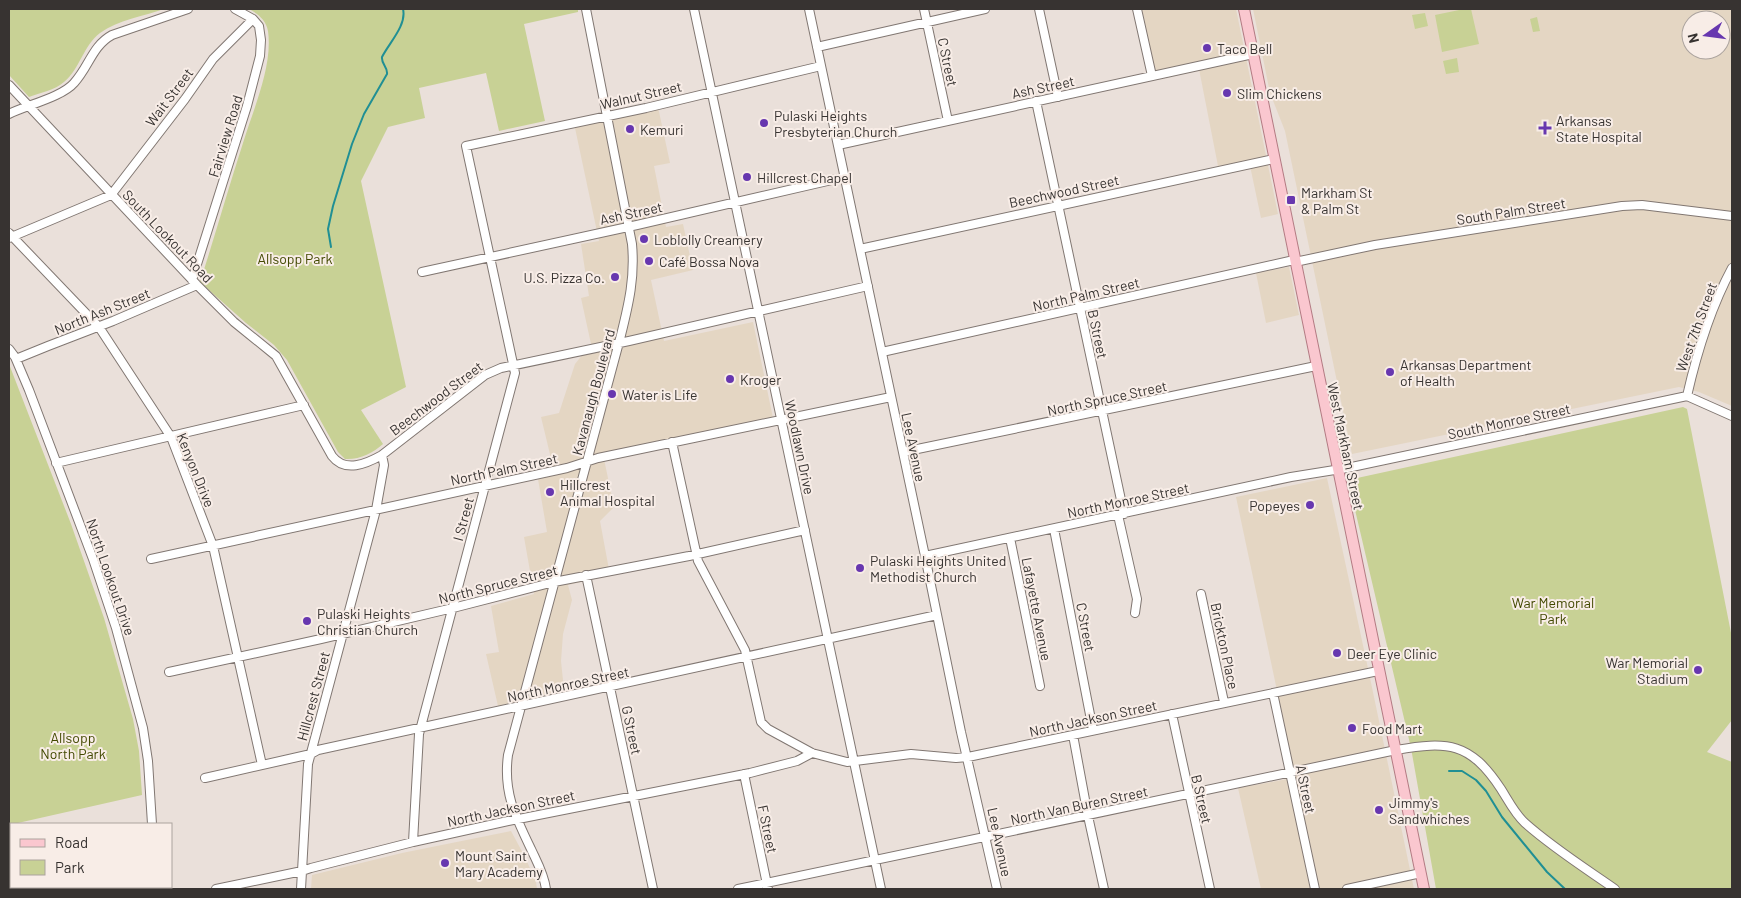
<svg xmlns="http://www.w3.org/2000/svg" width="1741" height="898" font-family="Barlow,sans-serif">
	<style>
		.commercial { fill: #e4d6c3; fill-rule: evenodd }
		.green { fill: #c8d195 }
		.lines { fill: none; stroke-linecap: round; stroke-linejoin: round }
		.stream { stroke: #208f94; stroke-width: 2 }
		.minor-casing { stroke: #817772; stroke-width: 10 }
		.major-casing { stroke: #b37b83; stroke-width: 12 }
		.minor { stroke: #fff; stroke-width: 8 }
		.major { stroke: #fac7cf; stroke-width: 10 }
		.poi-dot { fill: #6737af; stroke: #f8ede7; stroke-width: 2 }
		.labels { text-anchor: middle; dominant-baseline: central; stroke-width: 4; stroke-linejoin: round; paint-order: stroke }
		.poi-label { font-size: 14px; fill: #373331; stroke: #f8ede7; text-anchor: start }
		.street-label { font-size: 14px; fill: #373331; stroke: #f8ede7 }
		.park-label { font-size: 14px; fill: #424900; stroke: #f8ede7 }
	</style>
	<rect width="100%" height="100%" fill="#eae0da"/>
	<path class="commercial" d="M1142,9h94l42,205 -17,4 -12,-57 -31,5 -20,-102 -43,8z
		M1253,9h479v397l-33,-14 -20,-5 -327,67 -67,-323 -15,-38zM1691,20h30v30h-30z
		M658,107l12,56 -16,3 12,61 17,-3 10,46 -42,10 13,61 89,-19 20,96 -169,41 10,48 -14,14 10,54 -42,10 4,15 -9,34 -2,27 3,29 -66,16 -12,-52 13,-2 -8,-46 43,-12 -10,-57 23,-5 -9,-53 17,-4 -14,-58 18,-4 16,-49 16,-20 -10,-46 8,-2 -8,-52 18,-3 -24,-113z
		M1289,267l10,48 -33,8 -10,-50z
		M1327,478l42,195 45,216h-95l-83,-392z
		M1288,779l22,110h-49l-23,-101z
		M511,831l14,26 11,25 1,7h-226l1,-14 90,-22z"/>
	<path class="green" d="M9,9h155c-20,7 -46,11 -64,24 -17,13 -20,36 -36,49 -9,8 -24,11 -35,15l-20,-22z
		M249,9h329v3l-54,12 21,97 -46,10 -13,-58 -67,15 6,30 -37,9 -27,54 45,206 -45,23 22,34c-10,9 -24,16 -38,15l-7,-7 -51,-92 -13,-15 -28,-22 -46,-41c15,-46 28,-93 43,-139 10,-33 30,-77 25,-112 -2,-11 -10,-17 -19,-22z
		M1464,9h7l8,35 -37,8 -7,-37z
		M1425,13l3,13 -13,3 -3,-14z
		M1537,17l3,14 -7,1 -3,-13z
		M1457,58l2,14 -13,2 -3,-13z
		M9,364l62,160 33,94 29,101 6,32 3,44 -133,30z
		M1683,407l4,2 45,229v82l-25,32 25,10v127h-296l-25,-141 -63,-268z"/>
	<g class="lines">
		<path class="stream" d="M331,247l-3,-18 5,-23 19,-62 12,-30 23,-40c1,-7 -6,-10 -5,-17 7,-14 25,-32 21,-48
			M1449,771h13l14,9 10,11 16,26 45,55 18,17"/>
		<g class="minor-casing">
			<path id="minor" d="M694,9l187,880
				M809,9l116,547 36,176 36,157
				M924,9l24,112
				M1039,9l19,88
				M1137,9l15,67
				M817,47l168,-38
				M9,85l188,200 37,37 42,34 56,100c13,17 34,8 50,-1l103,-80 16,-7 128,-27 239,-55
				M1036,101l88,413
				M9,114c18,-9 53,-17 65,-31 15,-16 18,-37 38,-48l76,-26
				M838,145l415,-91
				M9,233l90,94 72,110 42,109 49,219
				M9,238l102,-43 74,-96 28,-40 40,-40
				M860,249l414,-90
				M1295,262l80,-17 247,-39 20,-1 90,11
				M422,272l215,-47 208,-48
				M192,280l55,-174 13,-50 1,-16 -2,-14 -6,-7 -18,-10
				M9,349l6,8 14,33 64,169 23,69 27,100 5,33 4,63
				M882,352l412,-92
				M16,359l32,-13 65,-25 84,-36
				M1687,396c10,-44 23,-87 45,-128
				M1687,396l45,20
				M672,442l26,119 47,89 16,72 7,7 44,24 35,9 64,-8 45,4 12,-1 410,-86
				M903,452l413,-86
				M56,463l248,-58
				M1118,515l19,84 -2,14
				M1054,529l39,201
				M1010,538l30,148
				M925,556l366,-79 56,-9 340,-72
				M151,559l416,-91 31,-10 293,-61
				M586,575l67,314
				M1201,594l23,108
				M169,672l152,-33 132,-31 101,-26 135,-26 116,-26
				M1273,693l42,196
				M1172,714l38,175
				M1073,735l15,81 16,73
				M744,774l24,115
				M205,778l106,-24 7,-4 619,-135
				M413,842l6,-108 96,-361 -49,-227 180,-38 175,-42
				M152,889v-2
				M216,889l86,-18 9,-3 102,-26 95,-21 242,-48 47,-12 15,-8
				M301,889l7,-125 68,-254 8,-45 -2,-10
				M546,889c-2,-15 -9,-27 -15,-40 -16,-33 -28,-57 -23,-94l113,-420c8,-32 14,-58 11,-91l-46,-235
				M738,889l658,-139c52,-9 74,-8 105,39 7,11 14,25 24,34 28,25 60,45 90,66
				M1347,889l74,-16"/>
		</g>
		<g class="major-casing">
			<path id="major" d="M1244,9l180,880"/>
		</g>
		<use href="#minor" class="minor"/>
		<use href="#major" class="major"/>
	</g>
	<g class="poi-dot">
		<circle cx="1207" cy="48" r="5"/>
		<circle cx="1227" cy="93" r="5"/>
		<circle cx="764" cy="123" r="5"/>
		<path d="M1542.5 120.5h5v5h5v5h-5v5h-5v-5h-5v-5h5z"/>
		<circle cx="630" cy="129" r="5"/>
		<circle cx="747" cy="177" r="5"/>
		<rect x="1286" y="195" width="10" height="10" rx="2.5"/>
		<circle cx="644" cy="239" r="5"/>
		<circle cx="649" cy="261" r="5"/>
		<circle cx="615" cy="277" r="5"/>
		<circle cx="1390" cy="372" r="5"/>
		<circle cx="730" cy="379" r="5"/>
		<circle cx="612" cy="394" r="5"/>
		<circle cx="550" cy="492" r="5"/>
		<circle cx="1310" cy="505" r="5"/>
		<circle cx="860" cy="568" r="5"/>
		<circle cx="307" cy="621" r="5"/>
		<circle cx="1337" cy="653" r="5"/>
		<circle cx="1698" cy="670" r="5"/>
		<circle cx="1352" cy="728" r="5"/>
		<circle cx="1379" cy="810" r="5"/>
		<circle cx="445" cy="863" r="5"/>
	</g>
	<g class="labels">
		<g class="poi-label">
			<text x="1217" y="48">Taco Bell</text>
			<text x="1237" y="93">Slim Chickens</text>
			<text x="774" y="115">Pulaski Heights<tspan x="774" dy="16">Presbyterian Church</tspan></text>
			<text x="1556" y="120">Arkansas<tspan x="1556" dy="16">State Hospital</tspan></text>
			<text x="640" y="129">Kemuri</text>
			<text x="757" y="177">Hillcrest Chapel</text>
			<text x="1301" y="192">Markham St<tspan x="1301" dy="16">&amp; Palm St</tspan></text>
			<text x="654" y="239">Loblolly Creamery</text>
			<text x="659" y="261">Café Bossa Nova</text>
			<text x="605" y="277" text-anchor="end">U.S. Pizza Co.</text>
			<text x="1400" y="364">Arkansas Department<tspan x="1400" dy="16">of Health</tspan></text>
			<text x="740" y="379">Kroger</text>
			<text x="622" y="394">Water is Life</text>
			<text x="560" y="484">Hillcrest<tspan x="560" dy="16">Animal Hospital</tspan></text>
			<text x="1300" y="505" text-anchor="end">Popeyes</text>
			<text x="870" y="560">Pulaski Heights United<tspan x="870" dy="16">Methodist Church</tspan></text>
			<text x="317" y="613">Pulaski Heights<tspan x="317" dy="16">Christian Church</tspan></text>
			<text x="1347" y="653">Deer Eye Clinic</text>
			<text x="1688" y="662" text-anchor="end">War Memorial<tspan x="1688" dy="16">Stadium</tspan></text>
			<text x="1362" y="728">Food Mart</text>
			<text x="1389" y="802">Jimmy's<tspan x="1389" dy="16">Sandwhiches</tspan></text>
			<text x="455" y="855">Mount Saint<tspan x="455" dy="16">Mary Academy</tspan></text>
		</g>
		<g class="street-label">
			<text transform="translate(948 62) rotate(78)">C Street</text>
			<text transform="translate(1043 87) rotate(-12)">Ash Street</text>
			<text transform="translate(641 95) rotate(-13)">Walnut Street</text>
			<text transform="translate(169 97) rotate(-53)">Wait Street</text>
			<text transform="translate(225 136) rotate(-73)">Fairview Road</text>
			<text transform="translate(1064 191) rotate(-12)">Beechwood Street</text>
			<text transform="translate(1511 211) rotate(-9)">South Palm Street</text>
			<text transform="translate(631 213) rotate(-12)">Ash Street</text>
			<text transform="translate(168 236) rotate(46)">South Lookout Road</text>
			<text transform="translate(1086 294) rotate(-13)">North Palm Street</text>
			<text transform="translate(102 311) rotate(-22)">North Ash Street</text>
			<text transform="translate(1696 327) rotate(-70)">West 7th Street</text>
			<text transform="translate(1098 334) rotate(78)">B Street</text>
			<text transform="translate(593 392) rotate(-75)">Kavanaugh Boulevard</text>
			<text transform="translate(436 398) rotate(-37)">Beechwood Street</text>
			<text transform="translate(1107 398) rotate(-12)">North Spruce Street</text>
			<text transform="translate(1509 421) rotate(-12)">South Monroe Street</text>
			<text transform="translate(1346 446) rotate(78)">West Markham Street</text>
			<text transform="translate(800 447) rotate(78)">Woodlawn Drive</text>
			<text transform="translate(914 447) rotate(78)">Lee Avenue</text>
			<text transform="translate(504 469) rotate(-12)">North Palm Street</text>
			<text transform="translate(196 470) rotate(68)">Kenyon Drive</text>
			<text transform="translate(1128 500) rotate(-12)">North Monroe Street</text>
			<text transform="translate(463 519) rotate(-75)">I Street</text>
			<text transform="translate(111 577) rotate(71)">North Lookout Drive</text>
			<text transform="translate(498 584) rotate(-14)">North Spruce Street</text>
			<text transform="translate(1037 609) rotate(79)">Lafayette Avenue</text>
			<text transform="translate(1086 627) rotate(79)">C Street</text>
			<text transform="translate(1225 646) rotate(78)">Brickton Place</text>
			<text transform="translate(568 684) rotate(-12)">North Monroe Street</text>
			<text transform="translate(313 696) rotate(-75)">Hillcrest Street</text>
			<text transform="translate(1093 718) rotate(-12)">North Jackson Street</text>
			<text transform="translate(632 730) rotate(78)">G Street</text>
			<text transform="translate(1306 789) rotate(78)">A Street</text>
			<text transform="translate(1202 799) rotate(77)">B Street</text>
			<text transform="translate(1079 805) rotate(-12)">North Van Buren Street</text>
			<text transform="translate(511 808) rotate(-12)">North Jackson Street</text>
			<text transform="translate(768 829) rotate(78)">F Street</text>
			<text transform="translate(1000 842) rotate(78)">Lee Avenue</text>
		</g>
		<g class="park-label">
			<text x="295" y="258">Allsopp Park</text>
			<text x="1553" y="602">War Memorial<tspan x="1553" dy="16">Park</tspan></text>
			<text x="73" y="737">Allsopp<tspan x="73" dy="16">North Park</tspan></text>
		</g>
	</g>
	<rect width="1741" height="898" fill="none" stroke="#373331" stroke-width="20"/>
	<rect x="10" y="823" width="162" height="65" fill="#f8ede7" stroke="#aba39e"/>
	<rect x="20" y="839" width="25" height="8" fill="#fac7cf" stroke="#aba39e"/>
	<text x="55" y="848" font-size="15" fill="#373331">Road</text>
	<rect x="20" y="860" width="25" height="15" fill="#c8d195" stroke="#aba39e"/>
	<text x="55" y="873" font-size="15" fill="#373331">Park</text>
	<g transform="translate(1706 35) rotate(256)"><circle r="24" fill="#f8ede7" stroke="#aba39e"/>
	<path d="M0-4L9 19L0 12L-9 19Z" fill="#6737af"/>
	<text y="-8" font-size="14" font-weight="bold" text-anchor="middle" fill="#373331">N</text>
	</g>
</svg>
